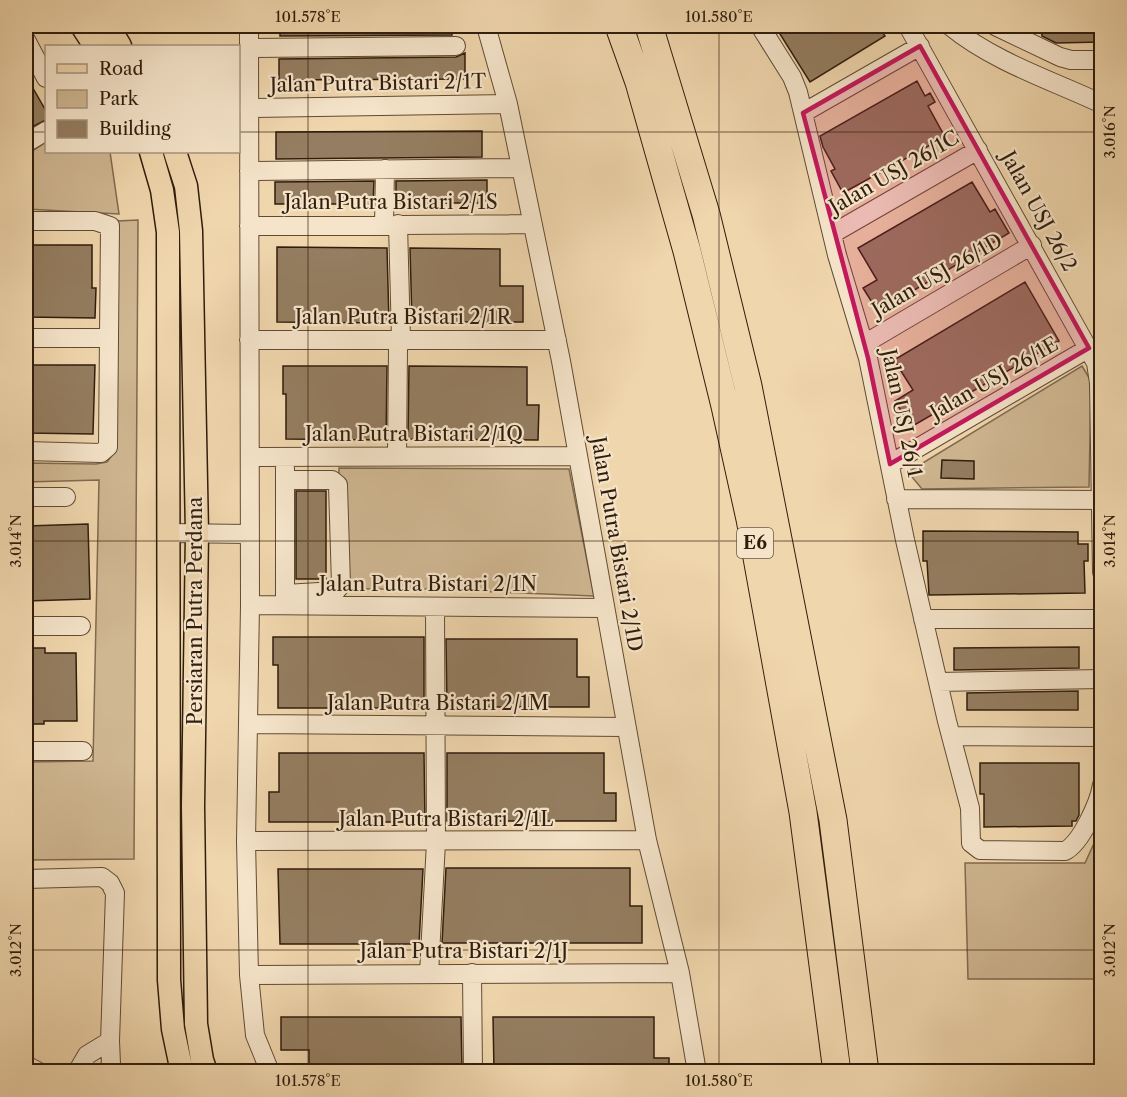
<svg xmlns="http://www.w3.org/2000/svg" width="1127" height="1097" font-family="'Libre Caslon Text',serif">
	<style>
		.green { fill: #cfb792; stroke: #806a4f; stroke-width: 1.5 }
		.building { fill: #947d60; stroke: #301d0c; stroke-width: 1.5 }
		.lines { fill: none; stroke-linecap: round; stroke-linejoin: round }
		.minor-casing { stroke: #604b34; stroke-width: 20 }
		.major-casing { stroke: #301d0c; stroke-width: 25 }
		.highway-casing { stroke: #301d0c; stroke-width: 29 }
		.minor { stroke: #f5e4ca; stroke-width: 18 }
		.major { stroke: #f0d6ad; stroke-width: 22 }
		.highway { stroke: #f0d6ad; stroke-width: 27 }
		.marked { fill: #c2185b; fill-opacity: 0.2; stroke: #c2185b; stroke-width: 4.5; stroke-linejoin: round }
		.ticks { fill: none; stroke: #301d0c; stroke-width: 1.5; stroke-opacity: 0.45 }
		.labels { text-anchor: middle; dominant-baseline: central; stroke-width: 4.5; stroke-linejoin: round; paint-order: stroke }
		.shield { fill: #f5e4ca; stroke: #6b5945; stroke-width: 1.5 }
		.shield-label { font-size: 18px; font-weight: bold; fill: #301d0c }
		.street-label { font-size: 20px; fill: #301d0c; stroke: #f5e4ca }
		.neatline { fill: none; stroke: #301d0c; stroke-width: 2 }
		.ticks-label { font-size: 15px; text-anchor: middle; fill: #301d0c }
	</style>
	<rect width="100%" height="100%" fill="#f0d6ad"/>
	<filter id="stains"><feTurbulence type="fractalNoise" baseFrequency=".00333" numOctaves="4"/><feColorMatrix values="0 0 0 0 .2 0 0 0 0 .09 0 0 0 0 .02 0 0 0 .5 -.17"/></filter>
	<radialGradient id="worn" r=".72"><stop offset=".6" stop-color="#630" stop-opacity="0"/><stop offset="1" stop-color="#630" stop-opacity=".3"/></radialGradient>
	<path class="green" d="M46,142v10h64l9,62 -93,-5v-54z
		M138,220l-4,639 -108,1v-98l67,-1 6,-281 -73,2v-19l70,1 11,-2 9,-12 1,-229z
		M1082,366l9,15 -2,106 -167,2 -14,-17z
		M339,468l230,1 25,127 -171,-7h-86z
		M1101,828v151h-133l-3,-116h120z"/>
	<path class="building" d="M280,26h172v9l-172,1z
		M775,26h103l7,10 -75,46z
		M1041,26h60v16l-45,1 -14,-7z
		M465,53v26l-186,1v-21l177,-2z
		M26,76l20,35v9l-20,10z
		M917,81l8,15 5,-3 5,9 -7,4 17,31 -102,56 -12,-22 4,-2 -12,-22 -3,-11z
		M482,131v26l-206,2v-27z
		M487,180v23h-91v-22z
		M374,181l-1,23h-98v-22z
		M972,182l18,30 5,-3 14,24 -131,79 -15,-24 14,-8 -19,-32z
		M26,245h66v43h4l-1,30 -69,-1z
		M277,247l110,1 2,75 -112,-1z
		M410,248l90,1v37h23v36h-111z
		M1025,282l34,59 -148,86 -16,-26 18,-11 -19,-30z
		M26,365h69l-2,69 -67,-1z
		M283,366h104l-1,74 -100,-1v-45h-3z
		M409,366l118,1v38h12l-1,35 -130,-1z
		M942,460l32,1v18l-33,-1z
		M296,491h30v88h-30z
		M88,524l2,75 -64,2v-75z
		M923,531l155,1v12h10v17h-4l1,32 -156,2 -2,-34h-4z
		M273,637h151v71h-146v-43h-5z
		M446,639h131v38h12v30h-142z
		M1079,647v21l-125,2v-22z
		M26,648h19v5h31l1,68h-33v3h-18z
		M1078,691v19h-111v-17z
		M279,753h145l1,69h-156v-30h10z
		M447,753h157v40h12v28h-169z
		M980,763h99v52l-3,6h-4v5l-88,1v-33h-4z
		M446,868h184v38h12v37h-200z
		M278,869h145l-4,75h-139z
		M281,1017h180l1,54h-153v-21h-28z
		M493,1017h161v41h15v13h-175z"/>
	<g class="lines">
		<g class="minor-casing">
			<path id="minor" d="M249,26l1,579 -4,236 3,134 6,60 15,37
				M486,26l22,78 53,257 86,479 33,133 17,99
				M760,26l32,51 6,15 39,163 31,103 37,182 42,181 23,87 1,35 9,7 85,1c16,-8 34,-48 37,-66
				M908,26l188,337 3,20 3,189
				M950,26c44,36 101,54 152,78
				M995,26l65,31 11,3h31
				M26,40l20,38
				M249,48l207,-2
				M248,108l260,-4
				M803,113l117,-67
				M26,143l20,-12
				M249,171l272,-3
				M26,221h69l15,5 -2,221 -7,6 -75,-2
				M384,225l1,-56
				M249,226l284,-2
				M832,234l146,-84
				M26,338h83
				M249,340h308
				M864,344l168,-99
				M250,457l328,-1
				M397,457l1,-108 3,-10 -3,-115
				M890,464l199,-116
				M26,497h40
				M896,499l206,1
				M169,533l81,1
				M285,594l51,-3 5,-6 -3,-100 -6,-5h-47
				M250,605l355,3
				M285,605v-137
				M923,619h179
				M26,626h55
				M938,682l164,-3
				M248,724l378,3
				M951,736l151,1
				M26,751h57
				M246,841l401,-1
				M26,879l76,-2 8,6 5,10 -5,148 1,23 -4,8
				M472,973l1,99
				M429,974l7,-132 -1,-235
				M249,975l431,-2
				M26,1065l13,7
				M77,1072l10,-17 23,-14"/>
		</g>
		<g class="major-casing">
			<path id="major" d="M82,26l13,20
				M108,26l12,20
				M151,152l11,38 6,42 1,748 4,49 9,43
				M175,152l11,34 5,45 6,302 -4,273 3,218 6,36 4,12"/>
		</g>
		<g class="highway-casing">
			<path id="highway" d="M619,26l20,56 48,169 38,155 25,113 53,293 34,260
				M649,26l57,188 42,172 85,434 32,252"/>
		</g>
		<use href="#minor" class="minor"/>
		<use href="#major" class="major"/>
		<use href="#highway" class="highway"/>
	</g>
	<path class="marked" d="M920,46l169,302 -199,116 -22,-106 -65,-245z"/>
	<path class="ticks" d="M308,26v1046M719,26v1046M26,132h20M238,132h864M26,541h1076M26,950h1076"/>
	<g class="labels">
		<rect class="shield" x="737" y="528" width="36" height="30" rx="4.5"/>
		<g class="shield-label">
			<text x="755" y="543">E6</text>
		</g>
		<g class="street-label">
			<text transform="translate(378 83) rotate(-1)">Jalan Putra Bistari 2/1T</text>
			<text transform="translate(894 172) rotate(-30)">Jalan USJ 26/1C</text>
			<text x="391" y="202">Jalan Putra Bistari 2/1S</text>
			<text transform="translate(1039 211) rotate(61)">Jalan USJ 26/2</text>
			<text transform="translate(937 275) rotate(-30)">Jalan USJ 26/1D</text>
			<text x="403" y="317">Jalan Putra Bistari 2/1R</text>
			<text transform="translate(994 378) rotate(-30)">Jalan USJ 26/1E</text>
			<text transform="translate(902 413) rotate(78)">Jalan USJ 26/1</text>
			<text x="414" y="434">Jalan Putra Bistari 2/1Q</text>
			<text transform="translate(617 544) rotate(80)">Jalan Putra Bistari 2/1D</text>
			<text x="428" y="584">Jalan Putra Bistari 2/1N</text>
			<text transform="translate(195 611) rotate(-90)">Persiaran Putra Perdana</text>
			<text x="438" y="703">Jalan Putra Bistari 2/1M</text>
			<text x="446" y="819">Jalan Putra Bistari 2/1L</text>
			<text x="464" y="951">Jalan Putra Bistari 2/1J</text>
		</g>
	</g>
	<rect width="1127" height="1097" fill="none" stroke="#f0d6ad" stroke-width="66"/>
	<rect x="45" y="45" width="195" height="108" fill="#f5e4ca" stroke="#a6947e" stroke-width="1.5"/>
	<rect x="57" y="64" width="30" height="9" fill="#f0d6ad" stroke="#a6947e" stroke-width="1.5"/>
	<text x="99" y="75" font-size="18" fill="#301d0c">Road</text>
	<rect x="57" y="90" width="30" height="18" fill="#cfb792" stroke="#a6947e" stroke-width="1.5"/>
	<text x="99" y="105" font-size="18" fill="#301d0c">Park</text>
	<rect x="57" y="120" width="30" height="18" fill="#947d60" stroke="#a6947e" stroke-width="1.5"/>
	<text x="99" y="135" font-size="18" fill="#301d0c">Building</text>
	<rect x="33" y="33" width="1061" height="1031" class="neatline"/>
	<g class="ticks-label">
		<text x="308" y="22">101.578°E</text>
		<text x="719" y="22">101.580°E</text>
		<text transform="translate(1110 132) rotate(-90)" y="5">3.016°N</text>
		<text transform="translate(16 541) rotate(-90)" y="5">3.014°N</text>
		<text transform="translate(1110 541) rotate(-90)" y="5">3.014°N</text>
		<text transform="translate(16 950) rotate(-90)" y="5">3.012°N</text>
		<text transform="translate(1110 950) rotate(-90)" y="5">3.012°N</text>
		<text x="308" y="1086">101.578°E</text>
		<text x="719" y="1086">101.580°E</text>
	</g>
	<rect width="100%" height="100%" filter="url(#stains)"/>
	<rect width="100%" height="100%" fill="url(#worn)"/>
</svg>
